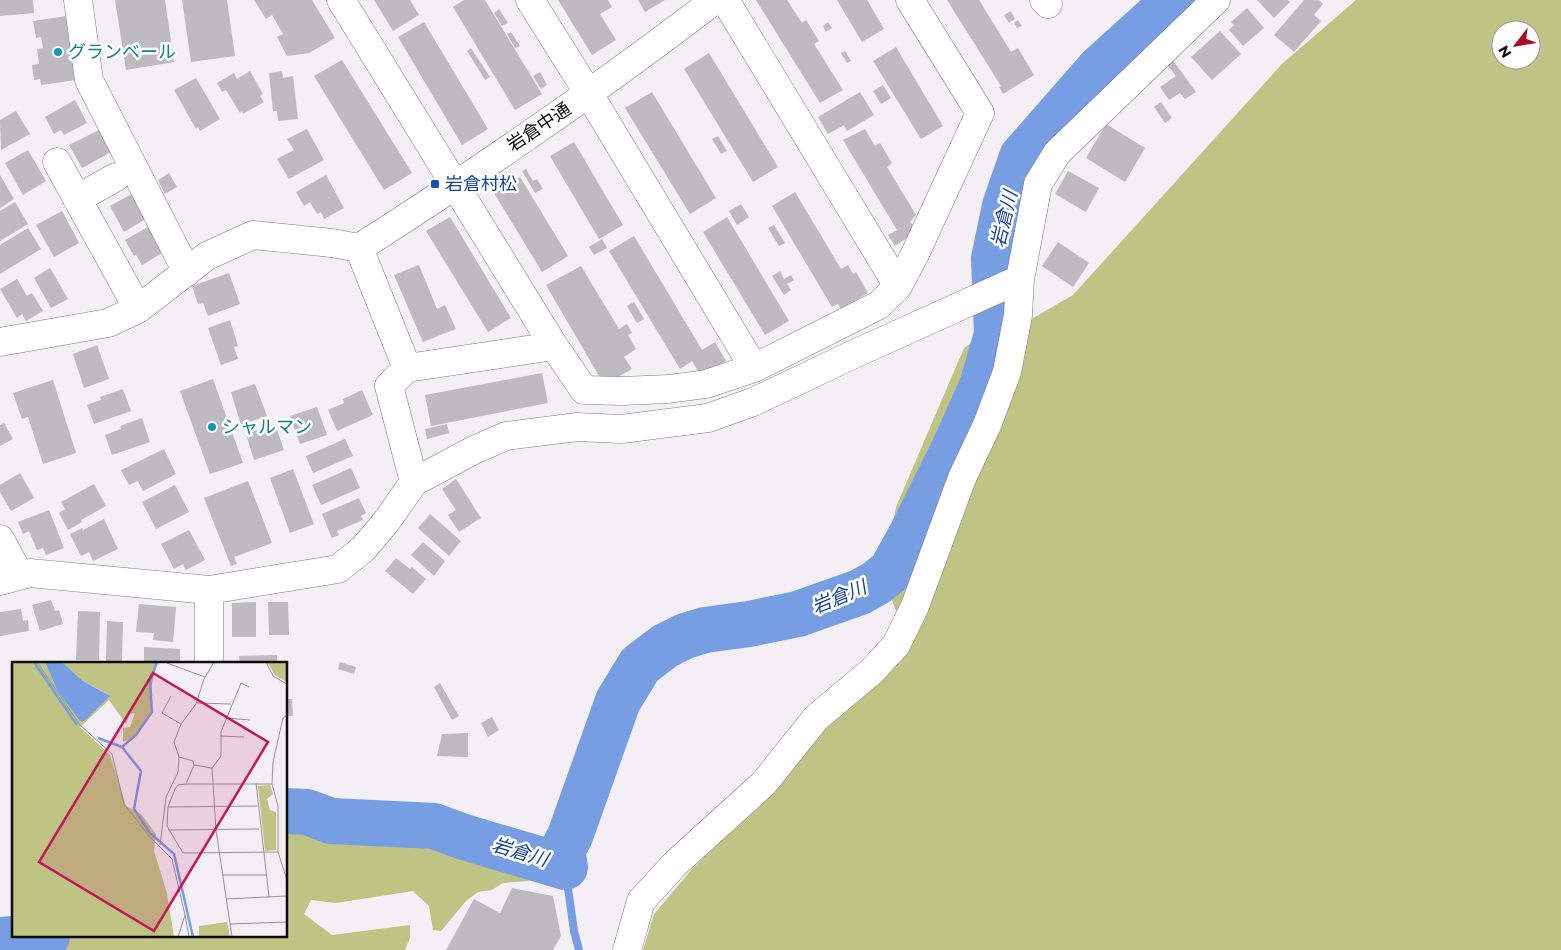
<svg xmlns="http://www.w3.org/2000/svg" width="1561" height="950" font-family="Montserrat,'Noto Sans JP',sans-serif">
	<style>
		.green { fill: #bfc384; fill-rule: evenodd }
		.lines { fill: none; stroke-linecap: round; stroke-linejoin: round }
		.stream { stroke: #779de3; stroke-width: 8 }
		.river { stroke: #779de3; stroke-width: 46 }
		.building { fill: #bdbac0 }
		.minor-casing { stroke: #7d7a80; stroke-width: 29 }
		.minor { stroke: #fff; stroke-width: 28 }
		.culture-dot { fill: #0f9aa8; stroke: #fefeff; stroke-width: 2 }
		.transit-dot { fill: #1a4fb4; stroke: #fefeff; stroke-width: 2 }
		.labels { text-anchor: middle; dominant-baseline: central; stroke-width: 5; stroke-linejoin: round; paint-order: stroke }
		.culture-label { font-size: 18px; fill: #0d838f; stroke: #fefeff; text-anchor: start }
		.street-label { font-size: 18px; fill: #0d0c0e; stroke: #fefeff }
		.transit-label { font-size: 18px; fill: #164399; stroke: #fefeff; text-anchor: start }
		.water-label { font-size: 19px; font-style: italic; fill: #1a4394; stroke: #fefeff }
		.inset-river { fill: none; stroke: #779de3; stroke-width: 2.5 }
		.inset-road { fill: none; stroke: #979499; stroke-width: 1 }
		.view { fill: #c2185b; fill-opacity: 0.15; stroke: #c2185b; stroke-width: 2.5 }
		.inset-edge { fill: none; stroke: #0d0c0e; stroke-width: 2.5 }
	</style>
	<rect width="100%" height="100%" fill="#f3eff5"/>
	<path class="green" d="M1356,0h205v950h-918l11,-36 39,-46 71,-68 63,-73 74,-102 -17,-47 12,-71 68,-159 23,-16 34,-7 52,-30 209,-231zM1501,30h30v30h-30z
		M286,815c10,3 20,6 30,7 63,4 138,-18 191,25 12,9 19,18 22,34l-26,2 -11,7 -14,2 -12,9 -25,30 -8,-1 -4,-24 -16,-15 -77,12 -25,-3 -7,14 28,21 78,-10v13l-5,12h-405v-12l14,-4v2h272z"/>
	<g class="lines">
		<path class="stream" d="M565,867l9,64 5,19"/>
		<path class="river" d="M286,811l21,1 24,9 103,5 30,11 101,30 -3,-16 8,-15 48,-135 22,-36 25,-19 20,-10 20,-6 44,-6 49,-10 62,-22 16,-9 15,-12 21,-38 41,-82 29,-65 15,-52 -3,-75 11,-53 17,-49 78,-89 75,-68
			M0,940l47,-4"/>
	</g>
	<path class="building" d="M0,0h33l1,13 -34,3z
		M115,0h50l9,62 -48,8z
		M182,0h45l8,56 -44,6z
		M254,0h58l23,38 -26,15 -22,3 -10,-19 6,-3 -11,-19 -6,4z
		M374,0h36l9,15 -26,16z
		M464,0h21l57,94 -27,16 -62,-103z
		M558,0h50l4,7 -12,7 16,26 -24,15z
		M638,0h27l-20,12z
		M756,0h31l15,23 4,-3 13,21 -5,3 29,46 -23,13z
		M837,0h30l17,29 -22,13z
		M947,0h32l32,52 7,-4 16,27 -31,19 -4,-7 2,-1z
		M1257,0h31l2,2 -16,16z
		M1304,0h15l4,4 -9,11 7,6 -27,31 -20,-17z
		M1247,8l17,20 -21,18 -14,-16 5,-5 -3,-3z
		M499,9l9,14 -6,3 -8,-13z
		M1011,11l4,8 -6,4 -5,-8z
		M73,15l3,65 -35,5 -1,-6 -6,1 -2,-15 7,-1 -2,-15 6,-1 -2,-11 -5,1 -3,-17z
		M1018,20l4,6 -5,2 -3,-5z
		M424,22l64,107 -26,16 -64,-108z
		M828,22l4,6 -6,4 -3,-6z
		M1220,31l21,23 -29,26 -21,-23z
		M511,32l9,14 -5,2 -8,-14z
		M896,47l47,79 -22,13 -48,-78z
		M471,48l19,29 -5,3 -18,-29z
		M845,51l6,10 -4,2 -6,-10z
		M709,53l69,114 -25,15 -69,-113z
		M1172,59l24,33 -11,7 -5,-6 -11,7 -9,-13 16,-11 -10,-13z
		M342,60l70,113 -28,17 -70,-114z
		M250,71l13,23 -3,2 4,6 -21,12 -1,-3 -2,2 -14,-23 -4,2 -5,-9 17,-10 3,6z
		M282,71l1,7 10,-2 5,43 -20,2 -1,-10h-4l-4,-38z
		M540,72l7,13 -6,4 -8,-13z
		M196,78l24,41 -20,12 -2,-4 -2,2 -22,-39z
		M883,85l8,13 -10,6 -8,-13z
		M652,92l64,106 -26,16 -65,-106z
		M860,92l14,23 -27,16 -3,-6 -16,9 -10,-17z
		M75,100l12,23 -23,12 -3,-5 -7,4 -9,-17z
		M1161,102l11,16 -7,5 -11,-16z
		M16,111l14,23 -29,16 -1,-30z
		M1106,124l39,24 -20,34 -39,-24z
		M101,129l12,22 -31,17 -13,-23z
		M307,129l17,31 -35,19 -12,-20 17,-9 -7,-11z
		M865,129l10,17 5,-3 12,20 -5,4 29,48 -6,7 3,3 -6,13 -12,8 -7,-11 9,-5 -54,-90z
		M718,136l9,15 -6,3 -9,-15z
		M574,142l49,83 -24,14 -49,-83z
		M28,150l18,31 -23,14 -18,-32z
		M526,169l7,12 4,-2 6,10 -8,4 -13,-22z
		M1068,171l31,17 -13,24 -31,-18z
		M169,173l8,14 -12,7 -7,-14z
		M0,175l14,24 -14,9z
		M326,175l18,33 -20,11 -3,-7 -4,2 -7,-12 -6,4 -8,-14z
		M520,177l48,79 -26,16 -48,-79z
		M137,191l14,25 -27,16 -14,-26z
		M795,192l46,77 7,-4 5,9 3,-2 12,21 -27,16 -3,-5 -6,3 -60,-101z
		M15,202l13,22 -28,17v-30z
		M741,204l8,13 -12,8 -8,-14z
		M62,211l17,32 -25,14 -18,-32z
		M450,217l61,101 -23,14 -62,-101z
		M727,217l62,104 -24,14 -62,-103z
		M155,223l14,26 -27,16 -6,-10 -2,1 -9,-16z
		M774,225l11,18 -6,3 -11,-18z
		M28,228l13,21 -41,25v-29z
		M634,236l68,114 13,-8 11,19 -25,15 -9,-15 -12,8 -71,-118z
		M602,239l5,9 -13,7 -5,-8z
		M1058,242l31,21 -16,24 -31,-21z
		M419,265l18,44 8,-4 11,24 -33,13 -29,-67z
		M581,266l38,63 8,-5 5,9 -4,2 8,14 -12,8 8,12 -16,9 -17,-2 -53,-91z
		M50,268l18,31 -17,9 -17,-30z
		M780,271l4,8 7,-4 3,5 -7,4 4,6 -7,5 -12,-19z
		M229,273l11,31 -32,12 -5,-13 -5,1 -6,-18z
		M17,279l10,17 5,-3 11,18 -17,10 -4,-7 -5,4 -17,-29z
		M634,302l10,17 -7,4 -10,-17z
		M230,320l8,26 -4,1 4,12 -17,6 -13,-37z
		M97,345l12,34 -25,9 -11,-34z
		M542,373l6,30 -117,23 -6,-31z
		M213,379l30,84 -33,11 -30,-83z
		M53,380l23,73 -33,11 -15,-47 -6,2 -9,-26z
		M255,384l12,32 -26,9 -10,-33z
		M123,389l8,22 -37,13 -7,-19 14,-5 -1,-3z
		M362,390l11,25 -36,16 -9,-21 16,-7 -1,-4z
		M317,407l10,28 -27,9 -10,-28z
		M142,418l8,24 -38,13 -7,-20 16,-6 -1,-3z
		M4,423l9,16 -13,7v-21z
		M275,424l9,26 -30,10 -8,-26z
		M447,424l2,9 -22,6 -2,-10z
		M345,439l8,17 -40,17 -7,-17z
		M164,449l12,25 -33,17 -5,-10 -9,4 -8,-15z
		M351,468l9,20 -39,17 -9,-20z
		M293,469l21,55 -24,9 -20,-55z
		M20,473l14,25 -23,13 -11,-19v-7z
		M456,479l25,39 -22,14 -11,-17 8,-5 -14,-21z
		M248,481l24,62 -38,14 3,7 -6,2 -27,-68z
		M94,484l12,22 -25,14 1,2 -14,8 -9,-17 6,-4 -4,-7z
		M175,485l14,27 -33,17 -14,-27z
		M359,498l7,15 -5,3 2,4 -26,11 2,4 -7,3 -10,-24z
		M49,510l15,38 -18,7 -3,-7 -6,2 -8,-19 -6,3 -5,-12z
		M430,514l31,27 -12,15 -31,-28z
		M104,519l14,30 -25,12 -4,-9 -8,4 -11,-22 12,-6 1,2z
		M189,530l16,30 -19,10 -3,-6 -9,5 -13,-25z
		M423,542l22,19 -11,15 -23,-21z
		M396,558l14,11 2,-2 14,12 -13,15 -28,-23z
		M51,600l4,11 4,-1 4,14 -23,7 -8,-26z
		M256,602v35h-24v-34z
		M268,602h20l1,33h-20z
		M139,604l37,3 -3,35 -20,-2 1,-7 -18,-1z
		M21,609l2,12 5,-1 1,11 -29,5v-24z
		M78,611l22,1 -1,48h-23z
		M107,621l16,1 -1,39h-16z
		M144,647l36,2v15h-36z
		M277,655v9h-37l-1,-8z
		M340,662l16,5 -2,7 -16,-5z
		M440,683l19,33 -7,4 -18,-33z
		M286,699h6l1,17h-7z
		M492,717l7,13 -11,7 -7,-14z
		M468,733v24l-31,-1 5,-22z
		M512,888l41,8 8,40 -8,14h-107l28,-51 26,14z"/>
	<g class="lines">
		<g class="minor-casing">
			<path id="minor" d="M78,0l11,80 98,192
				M341,0l213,346 30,44 38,1 47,-2 37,-5 48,-16 125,-63 19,-19 17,-32 65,-141 -70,-113
				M530,0l59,94 165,274
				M725,0l173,286
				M1044,0l4,4
				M57,162l81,147
				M77,199l39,-22
				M359,248c122,-78 241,-160 356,-248
				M0,342l108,-19 30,-14 69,-53 46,-21 79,8 27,5
				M407,368l147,-22
				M414,482l60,-32 32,-14 71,-9 44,2 87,-11 45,-16 99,-47 168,-76
				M0,539l20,37
				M0,581l30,-8 179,17 129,-21 25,-20 23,-27 28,-40 -25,-96 18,-18 -48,-120
				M209,590v74
				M627,950l14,-49 35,-38 88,-80 52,-65 56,-47 24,-26 19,-39 47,-128 25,-53 20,-53 11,-57 2,-36 18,-95 19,-31 159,-153"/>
		</g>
		<use href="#minor" class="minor"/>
	</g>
	<g class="culture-dot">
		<circle cx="58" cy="52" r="5"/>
		<circle cx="212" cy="427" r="5"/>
	</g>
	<rect class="transit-dot" x="430" y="179" width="10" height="10" rx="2.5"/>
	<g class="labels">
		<g class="culture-label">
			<text x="68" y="52">グランベール</text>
			<text x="222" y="427">シャルマン</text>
		</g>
		<g class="street-label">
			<text transform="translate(539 127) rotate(-34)">岩倉中通</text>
		</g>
		<g class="transit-label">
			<text x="445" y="184">岩倉村松</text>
		</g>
		<g class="water-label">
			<text transform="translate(1004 219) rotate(-76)">岩倉川</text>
			<text transform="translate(839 597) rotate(-23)">岩倉川</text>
			<text transform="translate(520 852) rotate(17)">岩倉川</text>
		</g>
	</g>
	<g transform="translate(12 662)">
		<rect width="275" height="275" fill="#f3eff5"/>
		<path d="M0,0h33l12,28 50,4 -24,-13 -21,-19h95l-5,22v27l-17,26 -12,5v-14l7,-1 5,-14 -5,1 -4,10 -17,-24 -29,27 30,28 16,51 15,8 15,20 -2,17 13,42 7,44h-162zM255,0h20v20l-12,-7zM258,123l3,9 -6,5 3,11 6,2v38l-11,1 -7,-65zM215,260l3,15h-31v-11z" fill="#bfc384"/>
		<path d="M33,0h17l21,19 27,15 -26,25h-4l-23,-31z" fill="#779de3"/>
		<path class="inset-river" d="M22,0l43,63M145,0l-7,19 2,31 -16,23 -14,12 19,24 -7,38 16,24 24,21 19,83M86,76l24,9"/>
		<path class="inset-road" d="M25,0l43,63 32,29 12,50 26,33 22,22 13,56M254,0l7,14 14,8M155,1l38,14M159,34l-9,17 19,11M185,41l34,1M214,56l24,2M208,74l24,1M200,106l4,62 16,107M200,106l-18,-3 -1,-4 -14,-4 -5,-15 7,-18 15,-20 8,-25 10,-17M200,106l9,-12v-24l20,-49 8,4M244,121l13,114M174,122l8,-19M260,122l1,-22 10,-44 4,-3M156,145l89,-1M156,168l91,-1M148,183l6,-48 12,-25 1,-15M266,190l-95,1 -16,-27 1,-19 7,-18 3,-4 8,-1h86l6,22v46l9,28M211,213h43M214,237l61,-3M218,262l57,-2M166,275l7,-22 4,22"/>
		<path class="view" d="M141,11l115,69 -114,189 -115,-69z"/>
		<rect width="275" height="275" class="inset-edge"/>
	</g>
	<g transform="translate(1516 45) rotate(239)"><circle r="24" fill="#fefeff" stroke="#9e9d9f"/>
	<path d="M0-4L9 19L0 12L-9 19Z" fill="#a70e28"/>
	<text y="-8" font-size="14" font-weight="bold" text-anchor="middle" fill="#0d0c0e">N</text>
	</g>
</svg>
